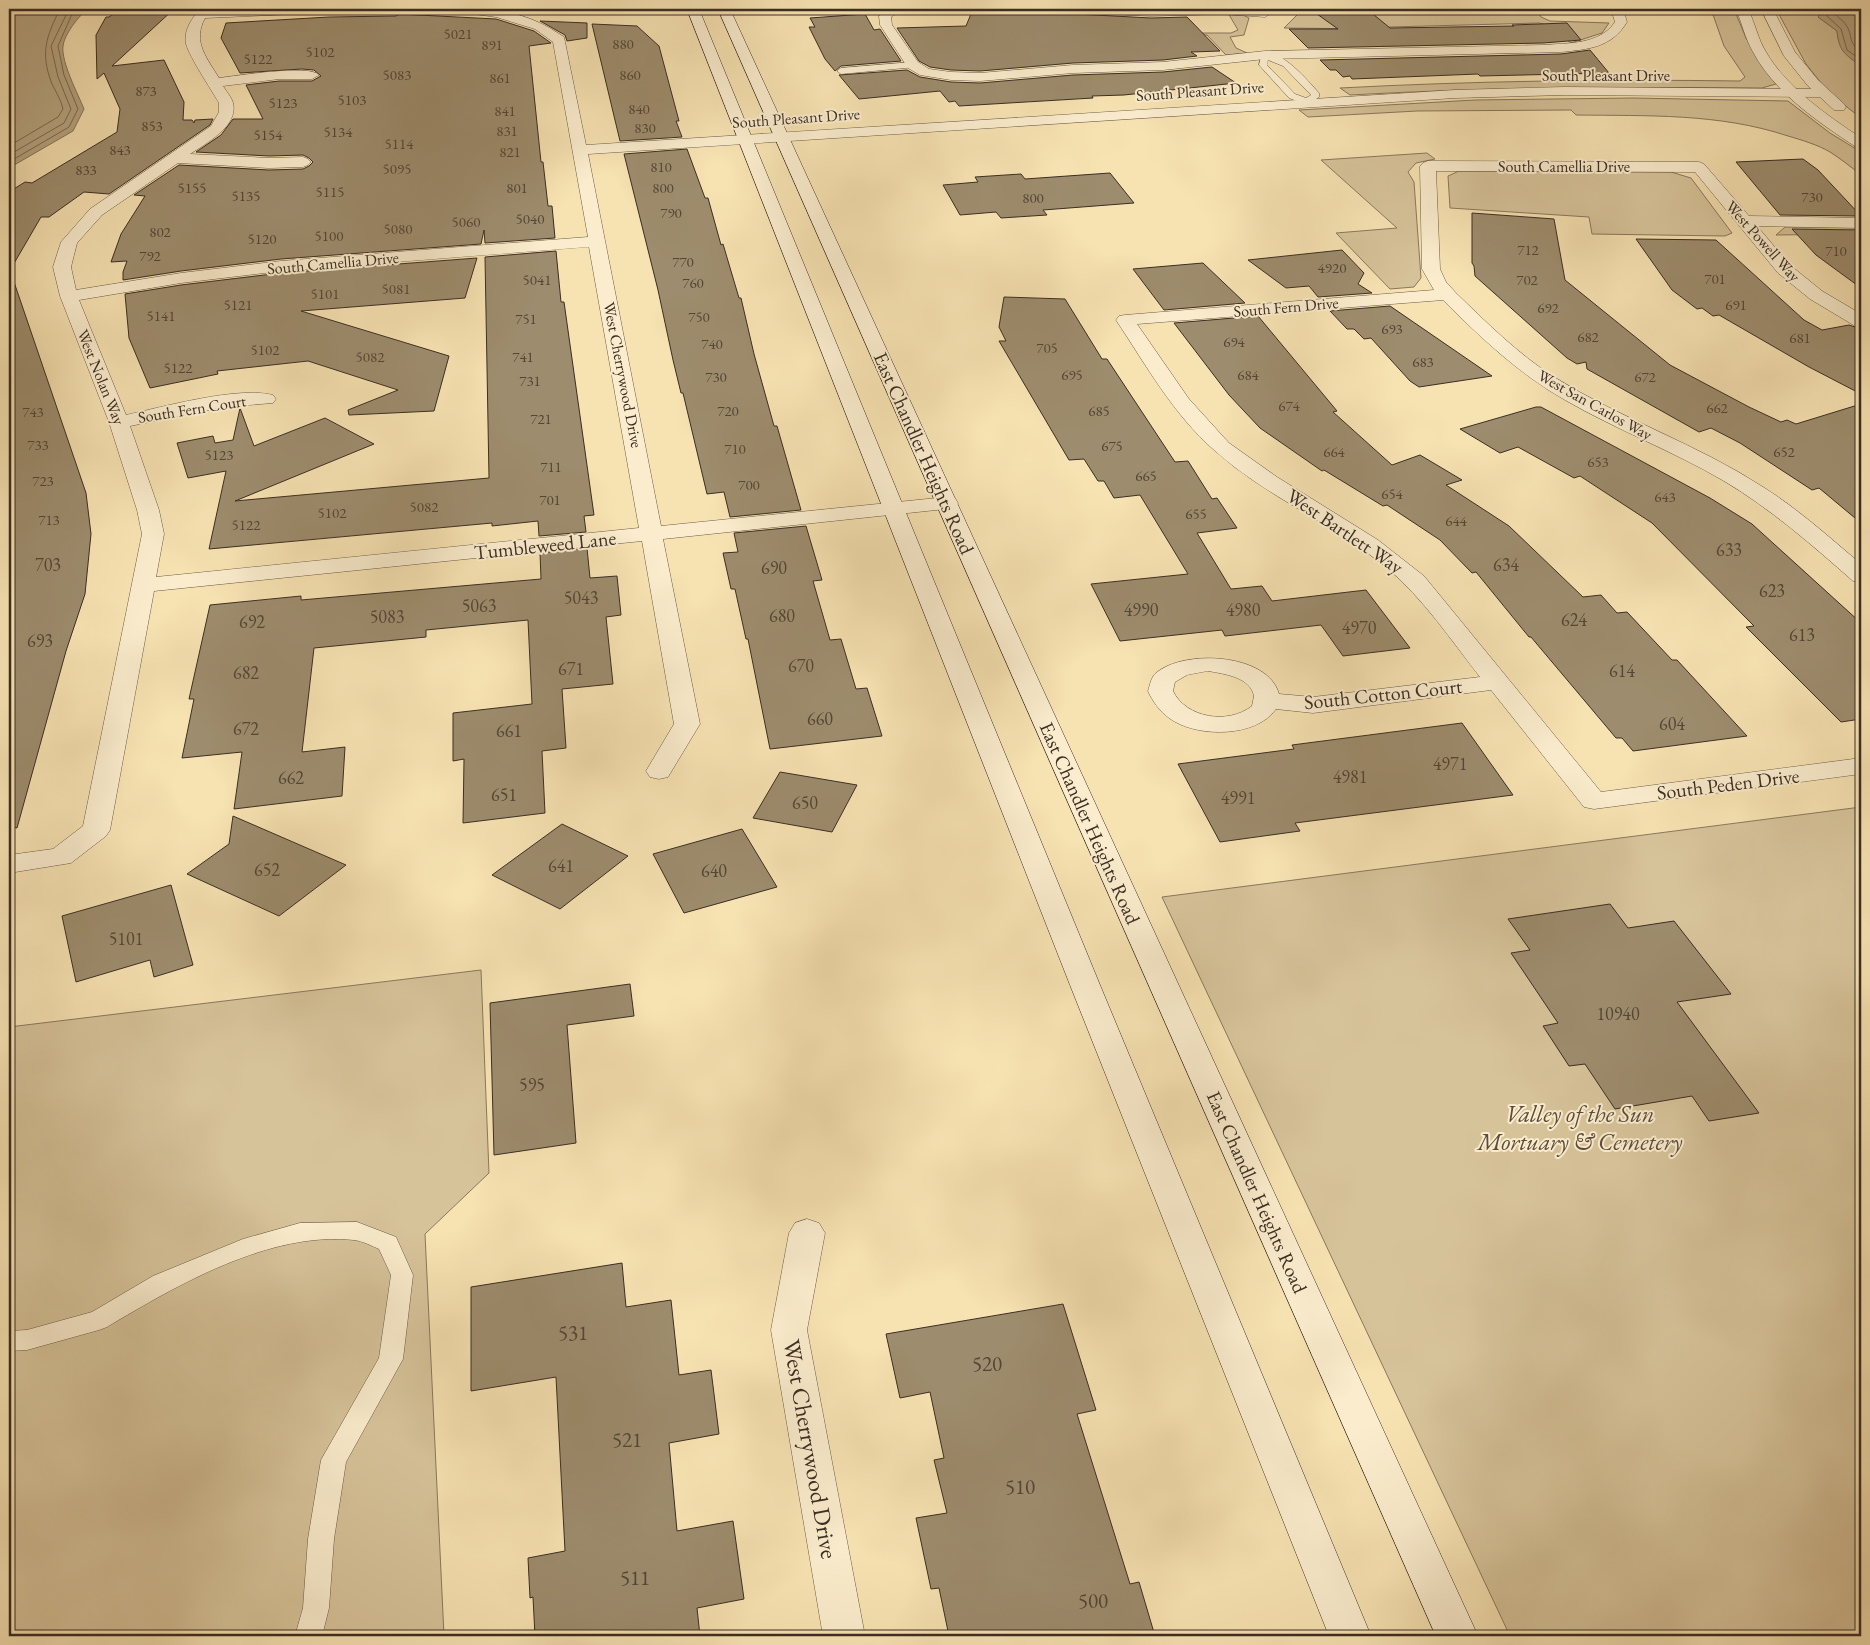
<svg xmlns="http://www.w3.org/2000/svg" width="1870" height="1645" font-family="'EB Garamond',serif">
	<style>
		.green { fill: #d7c39a; stroke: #89785e }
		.water { fill: #b7a581; stroke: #85755b }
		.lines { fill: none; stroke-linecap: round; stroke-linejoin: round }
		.shore { stroke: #796a52; stroke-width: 1 }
		.building { fill: #9d8c6d; stroke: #3b2e23 }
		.service-casing { stroke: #6a5b47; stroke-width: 1 }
		.minor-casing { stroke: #6a5b47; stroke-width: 1 }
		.tertiary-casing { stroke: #6a5b47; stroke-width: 1 }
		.secondary-casing { stroke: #3b2e23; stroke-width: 1 }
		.service { fill: #faeccd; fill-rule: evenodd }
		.minor { fill: #faeccd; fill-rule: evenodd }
		.tertiary { fill: #faeccd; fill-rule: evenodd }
		.secondary { fill: #faeccd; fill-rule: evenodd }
		.labels { text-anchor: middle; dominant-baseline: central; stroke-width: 4; stroke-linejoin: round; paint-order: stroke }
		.far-number-label { font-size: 15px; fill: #544636 }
		.far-street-label { font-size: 16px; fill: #3b2e23; stroke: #faeccd }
		.number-label { font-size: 18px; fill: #544636 }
		.street-label { font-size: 20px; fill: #3b2e23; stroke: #faeccd }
		.near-number-label { font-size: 21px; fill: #544636 }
		.near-park-label { font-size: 24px; font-style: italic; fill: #5a4c3b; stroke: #faeccd }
		.near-street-label { font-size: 24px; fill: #3b2e23; stroke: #faeccd }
	</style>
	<rect width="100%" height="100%" fill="#f7e2b2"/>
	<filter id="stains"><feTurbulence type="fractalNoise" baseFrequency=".004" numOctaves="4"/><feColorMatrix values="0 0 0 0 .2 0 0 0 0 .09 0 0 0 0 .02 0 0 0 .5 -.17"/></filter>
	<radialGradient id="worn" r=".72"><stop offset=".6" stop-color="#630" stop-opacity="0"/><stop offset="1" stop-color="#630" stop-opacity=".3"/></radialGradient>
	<path class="green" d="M1043,9l18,1 -10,18 116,5h64l7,-3 -10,-17 13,1 8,4 -5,17 -14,2 6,11 11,5 -21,2 -19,-20 -222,11 -19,-21 4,-3 65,3z
		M1307,9h229l5,8 9,4 59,2 -7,10 -31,10 -24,-18 -8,-2 -149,4 -12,2 -94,-1 14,-14z
		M1711,9h23l12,29 30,46 -14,4c-138,-1 -275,-1 -412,7l-10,-7c133,-7 267,-9 400,-7l5,-4 -21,-31z
		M1776,9h49l-7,8 19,14c1,18 10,25 24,35l-1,16 -3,6 4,3v27l-32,-25 -23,-29z
		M1633,98l155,3 42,32 31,19v23c-10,-8 -20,-16 -31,-23 -12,-7 -28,-12 -42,-16 -69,-23 -141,-20 -212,-21l-5,-5 -154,1 -109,6 -9,-7 176,-10z
		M1427,153l8,6 -19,4 -8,9 6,10 7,96 -7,9 -24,2 -54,-56 61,-5 -76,-68z
		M1459,171l212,1 20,6 41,55 -7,3 -133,-2 -3,-17 -139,-9 -2,-32z
		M1785,227h76v7l-85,1z
		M1861,807v829h-351l-348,-739z
		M481,970l8,203 -64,61 19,402h-435v-609z"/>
	<path class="water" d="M9,9h79c-9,6 -24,26 -25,37 -2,16 15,48 21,63l-11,22 -64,37z
		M1825,9h36v82l-4,-3 3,-6 1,-16c-16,-12 -22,-14 -24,-35l-19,-14z"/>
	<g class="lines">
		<path class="shore" d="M1828,9l-1,7 14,13 6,21 14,10
			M1834,9c1,9 8,9 12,16 8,12 0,14 15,28
			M9,146l49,-29 5,-8c-2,-9 -7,-17 -11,-25 -12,-31 -6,-47 8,-75
			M9,155l55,-32 7,-14 -13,-32 -7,-31 18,-37
			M9,162l60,-35 9,-18 -14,-34 -6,-29 14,-32 7,-5"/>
	</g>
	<path class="building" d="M119,9h55l-62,57 52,-6 20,42 -1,18h9l2,3 1,-3 18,-1 -3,6 -101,69 -25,-2 -35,25h-8l-32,55v-80l16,-10 7,1 85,-51 3,-23 -16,-36 -7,6 -1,-44 10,-18h3z
		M973,9h43l23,3 112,6 36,-1 33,34 -29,1 6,4 -34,4 -90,3 -93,8 -29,-1 -21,-3 -11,-6 -22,-33 69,-2z
		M1368,10l22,18 124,-2 -2,-1 55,-2 14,17 -38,3 -235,5 -19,-19h49l-21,-15z
		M399,14l97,5 38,12 17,12 -22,3 12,116h2l5,44h4l3,32 -70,5 -1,-13 -3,14 -200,15 -100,12 -58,9v-8l4,-11 -16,1 10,-28 24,-38 -11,-1 45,-30 90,5 34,-1 6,-3 4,-4 -4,-4 -6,-3 -34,1 -73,-4 25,-17 12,-16h30l-17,-34 33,-4h33l9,-5 -7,-6 -12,-1 -62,4 -19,-35 5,-15 103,-6 67,-1z
		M865,14l9,16 6,-1 21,32 -60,5 -6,5 -10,-12 -16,-32h6l-5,-9z
		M540,21l47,2v15l-20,3 -2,-6z
		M592,24l45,2 22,20 20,75h-3l6,16 -62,4z
		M1590,50l19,23 -129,3 -2,-2 -126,5 -2,-3 -7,1 -7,-7h-6l-10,-10 241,-6z
		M1212,67l24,16 -112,12 -32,1 1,2 -134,8 -4,-5 -6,1 -9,-11 -81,8 -20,-24 68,-5 13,7 31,5 29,1 93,-8 90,-3z
		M687,149l18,49h3l13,47 2,-1 16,54h2l13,56 20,72h3l24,84 -71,7 -6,-25 -17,2 -24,-101h-2l-8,-33 -15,-70 -34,-136z
		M1803,159l15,11 43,46 -81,-1 -44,-53z
		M1110,173l24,30 -91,7 4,5 -46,3 -5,-6 -36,3 -17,-30 35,-3 -3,-5 46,-3 4,5z
		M1472,213l82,6 11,61 105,85 79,42 32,15 6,-2 9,4 65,-20v119l-42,-35 -7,2 -72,-47 -29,-15 -12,4 -112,-63 -1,-7 -9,2 -10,-6 -92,-82 -1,-10 -2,-3z
		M1792,229l69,1v58l-45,-33z
		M1636,239l80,1 88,80 18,10 27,-5 12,4v65l-52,-27 -90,-52 -6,1 -11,-8 -5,1 -25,-19z
		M1342,250l22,23 -6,11 14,9 -54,4 -9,-11 -23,2 -38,-28z
		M556,251l5,51h3l30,213 -10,1 2,16 -47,4 -1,-15 -46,5v-3l-283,26 17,-78 -38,7 -11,-35 36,-7 2,7 18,-3 7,-32 14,38 71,-28 49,26 -139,57 254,-23 -4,-221z
		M477,258l-12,40 -164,13 148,45 -15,55 -85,4 -1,-5 50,-20 -90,-29 -91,10 1,3 -68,14 -21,-50 -4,-44 56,-9 100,-12z
		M1203,263l42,40 -81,7 -31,-41z
		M14,282l72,211 5,41 -6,60 -19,57 -49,177 -8,-2v-543z
		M1004,297l61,2 37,60h5l68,103 13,-1 24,38 5,-1 20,30 -40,5 34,56 31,-3 10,15 94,-11 44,58 -67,8 -22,-31 -96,11 -3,-6 -102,11 -29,-57 97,-10 -48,-79 -26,3 -10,-17h-6l-14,-22 -15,1 -70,-119h7l-7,-14z
		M1390,306l102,70 -73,11 -9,-6 -39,-43 -7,1 -10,-10h-7l-17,-18z
		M1258,316l79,95 -4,1 59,53 28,-10 42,25 -16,5 63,41 74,71 18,-2 16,18 10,-1 45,48h5l70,76 -114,15 -11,-13h-6l-85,-101h-2l-53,-65 -4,1 -32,-33 -53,-35 -4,1 -59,-36 -2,1 -62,-43 -31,-33 -55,-72z
		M1536,407h5l169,91 42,26 109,99v96l-20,3 -95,-95 8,-1 -102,-103 -72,-47 -6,2 -56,-31 -18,6 -40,-24z
		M806,526l16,54 -9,1 17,59 11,-1 15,50 11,-1 15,48 -112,13 -22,-110h-2l-11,-50h-4l-8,-36 15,-1 -4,-19z
		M587,548l3,30 27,-2 4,39 -15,2 7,67 -51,5 4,59 -24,3 3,62 -82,10 1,-64 -11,2v-48l79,-9 -4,-84 -102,10v7l-112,11 -12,104 43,-5 -3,49 -108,13 8,-57 -60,6 12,-59h-5l21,-94 91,-9v4l240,-21 -1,-26z
		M1462,723l51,72 -218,28 5,8 -80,11 -42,-78 116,-15 -2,-4z
		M780,772l77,13 -25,47 -79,-14z
		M233,816l113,49 -67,51 -92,-42 42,-30z
		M562,824l66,32 -68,53 -68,-34z
		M742,829l35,58 -93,26 -31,-59z
		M171,885l22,80 -39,12 -4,-17 -74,22 -14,-66z
		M1610,904l18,24 46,-7 57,73 -54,8 82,111 -50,8 -17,-25 -77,13 -30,-45 -16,2 -26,-40 15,-3 -47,-70 19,-3 -22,-31z
		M630,984l4,32 -67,9 9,118 -82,12 -4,-152z
		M622,1263l4,44 45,-7 8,75 32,-5 8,64 -50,9 8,88 56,-10 11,78 -47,9 3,28h-165l-2,-39 -3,1 -2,-40 37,-7 -9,-174 -85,14v-104z
		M1063,1304l33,106 -19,4 53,170 9,-2 16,54h-206l-10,-48 -8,1 -15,-71 31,-5 -13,-53 10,-2 -14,-66 -30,6 -14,-64z"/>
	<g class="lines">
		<g class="service-casing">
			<path id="service" d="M809,9c14,-2 75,-3 85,4l-4,2 -31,-3 -47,1h-3z
				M1262,53c21,-3 44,26 57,40v4l-12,8 -18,-7 -30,-33zM1268,60l15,6 28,29 -5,3 -11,-4 -28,-29z
				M913,62l3,1v4l-75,7 -4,-3 4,-3z
				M357,1222l39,15 17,38 -10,84 -57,103 -12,77 -5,69 -7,28h-27l8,-28 5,-69 13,-79 58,-102 12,-83 -12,-26c-7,-3 -16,-8 -25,-9 -84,-9 -177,45 -247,87l-8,3 -72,20 -18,1v-20l18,-1 65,-18 61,-36 90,-37 57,-16z"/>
		</g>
		<g class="minor-casing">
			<path id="minor" d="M200,9h13l-1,2 111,-2 -6,4 -112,5c-13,24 2,40 14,60 16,-2 91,-14 100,-3l-7,4h-33l-56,7c3,5 9,12 10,17 6,23 -28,41 -43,51l79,4 34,-1 5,2 3,3 -3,3 -5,2 -34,1 -91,-5 -76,52 -25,28 -6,24 5,23 105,-17 100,-12 307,-24 -35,-195 -18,-13 -39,-12 -36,-5 -2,-3c43,0 69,3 106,28l22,108 869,-55 110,-3 258,2 7,4 -7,4 -258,-2 -110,3 -867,56 73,372 286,-29 8,1 3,5 -3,5 -292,31 37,185 -32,53 -9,2 -9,-2 -4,-6 28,-47 -32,-183 -488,50 -44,239 -4,6 -35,27 -62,10v-18l44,-6 30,-23 59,-292 -5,-24 -28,-88 -49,-126 -7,-29 8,-25 29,-33 121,-83 8,-14v-9c-8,-14 -29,-45 -33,-59 -3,-14 7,-27 14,-35zM589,247l50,281 -483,49 8,-43 -5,-24 -29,-84 94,-19 49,-4 3,-4 -3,-4c-35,-9 -110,12 -147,20l-47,-115 102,-17 100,-12z
				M889,9h14l-12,8 1,8 26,37 11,7 22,3 29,1 93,-8 90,-3 102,-11 278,-6c24,-2 57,0 72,-23l-4,-13h12l4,13c-16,26 -38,27 -66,30l-296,7 -102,11 -90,3 -93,8 -29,-1 -31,-5 -12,-7 -28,-43 -1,-9z
				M1077,9h181l11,1 2,3 -6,4 -43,-3 -71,2 -68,-3z
				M1428,161l271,1 5,2 45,52 112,2v10l-104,-2 33,39 32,26 39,23v13l-6,-1 -45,-27 -32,-26 -83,-101 -259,-1 4,98 6,13 10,11c30,29 62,61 98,84 67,42 143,67 209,110 35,22 66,50 98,77v19l-8,-2c-41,-36 -82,-72 -129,-100 -51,-30 -107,-51 -159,-81 -46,-26 -85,-63 -122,-100l-306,24 52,75 40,44 48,34 101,63 46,36 177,216 260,-34v16l-267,35 -10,-2 -93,-117 -178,23 -37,-4c-20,29 -80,29 -107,9 -10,-8 -16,-16 -21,-27 2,-6 3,-14 8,-18 28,-24 112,-20 123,21l34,3 167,-20c-29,-37 -57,-79 -93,-109 -54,-45 -121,-71 -173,-118 -41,-36 -68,-85 -98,-130l3,-4 6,-1 309,-25 -12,-21 -2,-103 3,-3zM1208,671c17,3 42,6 46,25l-2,10c-24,19 -66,12 -79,-15l2,-9 12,-7z
				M807,1219l12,4 6,10 -18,97 58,306h-42l-52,-306 18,-97 6,-10z"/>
		</g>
		<g class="tertiary-casing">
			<path id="tertiary" d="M1736,9h12c7,14 10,30 18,43 21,36 61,63 95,86v10l-5,-1c-38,-25 -81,-54 -103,-95 -8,-14 -11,-29 -17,-43z
				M1761,9h12l22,43 23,28 26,24 2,3 -2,3h-10l-26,-24 -24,-30z"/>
		</g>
		<g class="secondary-casing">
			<path id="secondary" d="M687,9h12l401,976 271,651h-42l-259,-651z
				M718,9h12l748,1627h-42z"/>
		</g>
		<use href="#service" class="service"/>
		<use href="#minor" class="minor"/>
		<use href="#tertiary" class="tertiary"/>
		<use href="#secondary" class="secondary"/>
	</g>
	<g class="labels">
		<g class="far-number-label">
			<text x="458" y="33">5021</text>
			<text x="623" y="43">880</text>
			<text x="492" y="44">891</text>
			<text x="320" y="51">5102</text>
			<text x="258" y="58">5122</text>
			<text x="397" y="74">5083</text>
			<text x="630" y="74">860</text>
			<text x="500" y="77">861</text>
			<text x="146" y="90">873</text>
			<text x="352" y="99">5103</text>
			<text x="283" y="102">5123</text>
			<text x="639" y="108">840</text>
			<text x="505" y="110">841</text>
			<text x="152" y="125">853</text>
			<text x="645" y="127">830</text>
			<text x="507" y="130">831</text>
			<text x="338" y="131">5134</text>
			<text x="268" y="134">5154</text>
			<text x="399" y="143">5114</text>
			<text x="120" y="149">843</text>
			<text x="510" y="151">821</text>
			<text x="661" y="166">810</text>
			<text x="397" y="168">5095</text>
			<text x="86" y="169">833</text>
			<text x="192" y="187">5155</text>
			<text x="517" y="187">801</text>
			<text x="663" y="187">800</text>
			<text x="330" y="191">5115</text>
			<text x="246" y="195">5135</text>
			<text x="1812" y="196">730</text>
			<text x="1033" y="197">800</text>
			<text x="671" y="212">790</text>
			<text x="530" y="218">5040</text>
			<text x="466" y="221">5060</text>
			<text x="398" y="228">5080</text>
			<text x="160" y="231">802</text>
			<text x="329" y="235">5100</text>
			<text x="262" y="238">5120</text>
			<text x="1528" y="249">712</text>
			<text x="1836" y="250">710</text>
			<text x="150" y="255">792</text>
			<text x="683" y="261">770</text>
			<text x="1332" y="267">4920</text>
			<text x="1715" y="278">701</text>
			<text x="537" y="279">5041</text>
			<text x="1527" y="279">702</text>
			<text x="693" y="282">760</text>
			<text x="396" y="288">5081</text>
			<text x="325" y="293">5101</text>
			<text x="238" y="304">5121</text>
			<text x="1736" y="304">691</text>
			<text x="1548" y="307">692</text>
			<text x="161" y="315">5141</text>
			<text x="699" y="316">750</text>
			<text x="526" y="318">751</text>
			<text x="1392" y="328">693</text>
			<text x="1588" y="336">682</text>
			<text x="1800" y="337">681</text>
			<text x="1234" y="341">694</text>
			<text x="712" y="343">740</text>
			<text x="1047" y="347">705</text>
			<text x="265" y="349">5102</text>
			<text x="370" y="356">5082</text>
			<text x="523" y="356">741</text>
			<text x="1423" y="361">683</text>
			<text x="178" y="367">5122</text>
			<text x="1072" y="374">695</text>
			<text x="1248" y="374">684</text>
			<text x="716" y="376">730</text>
			<text x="1645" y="376">672</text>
			<text x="530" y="380">731</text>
			<text x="1289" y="405">674</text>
			<text x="1717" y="407">662</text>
			<text x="728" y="410">720</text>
			<text x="1099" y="410">685</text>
			<text x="33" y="411">743</text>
			<text x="541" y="418">721</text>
			<text x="38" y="444">733</text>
			<text x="1112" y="445">675</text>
			<text x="735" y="448">710</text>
			<text x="1334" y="451">664</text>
			<text x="1784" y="451">652</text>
			<text x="219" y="454">5123</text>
			<text x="1598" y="461">653</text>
			<text x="551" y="466">711</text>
			<text x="1146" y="475">665</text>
			<text x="43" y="480">723</text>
			<text x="749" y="484">700</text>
			<text x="1392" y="493">654</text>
			<text x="1665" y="496">643</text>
			<text x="550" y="499">701</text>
			<text x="424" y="506">5082</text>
			<text x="332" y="512">5102</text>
			<text x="1196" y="513">655</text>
			<text x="49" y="519">713</text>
			<text x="1456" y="520">644</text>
			<text x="246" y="524">5122</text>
		</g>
		<g class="far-street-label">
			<text x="1606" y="75">South Pleasant Drive</text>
			<text transform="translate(1200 91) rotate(-4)">South Pleasant Drive</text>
			<text transform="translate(796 118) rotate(-4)">South Pleasant Drive</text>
			<text x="1564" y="166">South Camellia Drive</text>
			<text transform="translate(1763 241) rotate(48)">West Powell Way</text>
			<text transform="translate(333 263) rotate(-5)">South Camellia Drive</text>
			<text transform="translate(1286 307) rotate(-5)">South Fern Drive</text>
			<text transform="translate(623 375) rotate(79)">West Cherrywood Drive</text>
			<text transform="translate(101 377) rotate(68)">West Nolan Way</text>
			<text transform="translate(1595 405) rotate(29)">West San Carlos Way</text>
			<text transform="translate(192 409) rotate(-9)">South Fern Court</text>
		</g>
		<g class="number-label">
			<text x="1729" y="549">633</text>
			<text x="48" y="564">703</text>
			<text x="1506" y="564">634</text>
			<text x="774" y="567">690</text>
			<text x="1772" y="590">623</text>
			<text x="581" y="597">5043</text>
			<text x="479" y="605">5063</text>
			<text x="1141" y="609">4990</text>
			<text x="1243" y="609">4980</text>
			<text x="782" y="615">680</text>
			<text x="387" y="616">5083</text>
			<text x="1574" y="619">624</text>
			<text x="252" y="621">692</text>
			<text x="1359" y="627">4970</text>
			<text x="1802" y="634">613</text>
			<text x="40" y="640">693</text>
			<text x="801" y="665">670</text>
			<text x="571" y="668">671</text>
			<text x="1622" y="670">614</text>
			<text x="246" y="672">682</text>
			<text x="820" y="718">660</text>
			<text x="1672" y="723">604</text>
			<text x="246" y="728">672</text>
			<text x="509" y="730">661</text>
			<text x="1450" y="763">4971</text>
			<text x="1350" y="776">4981</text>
			<text x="291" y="777">662</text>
			<text x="504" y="794">651</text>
			<text x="1238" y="797">4991</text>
			<text x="805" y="802">650</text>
			<text x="561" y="865">641</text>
			<text x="267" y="869">652</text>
			<text x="714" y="870">640</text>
			<text x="126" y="938">5101</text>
			<text x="1618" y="1013">10940</text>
			<text x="532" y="1084">595</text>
		</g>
		<g class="street-label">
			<text transform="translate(924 453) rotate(66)">East Chandler Heights Road</text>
			<text transform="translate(1345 531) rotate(34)">West Bartlett Way</text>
			<text transform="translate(545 545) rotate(-6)">Tumbleweed Lane</text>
			<text transform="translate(1383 694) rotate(-6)">South Cotton Court</text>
			<text transform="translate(1728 784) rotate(-7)">South Peden Drive</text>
			<text transform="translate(1090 823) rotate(66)">East Chandler Heights Road</text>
			<text transform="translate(1257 1192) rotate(66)">East Chandler Heights Road</text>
		</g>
		<g class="near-number-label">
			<text x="573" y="1332">531</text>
			<text x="987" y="1363">520</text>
			<text x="627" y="1439">521</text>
			<text x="1020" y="1486">510</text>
			<text x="635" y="1577">511</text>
			<text x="1093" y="1600">500</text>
		</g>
		<g class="near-park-label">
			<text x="1580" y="1113">Valley of the Sun<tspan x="1580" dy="28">Mortuary &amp; Cemetery</tspan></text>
		</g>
		<g class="near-street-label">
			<text transform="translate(811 1449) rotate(80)">West Cherrywood Drive</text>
		</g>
	</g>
	<rect width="1870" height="1645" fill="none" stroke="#f7e2b2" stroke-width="30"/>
	<rect x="10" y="10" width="1850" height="1625" fill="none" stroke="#3b2e23" stroke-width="2.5"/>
	<rect x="15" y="15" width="1840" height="1615" fill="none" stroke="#3b2e23"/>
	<rect width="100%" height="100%" filter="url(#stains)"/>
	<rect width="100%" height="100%" fill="url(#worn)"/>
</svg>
